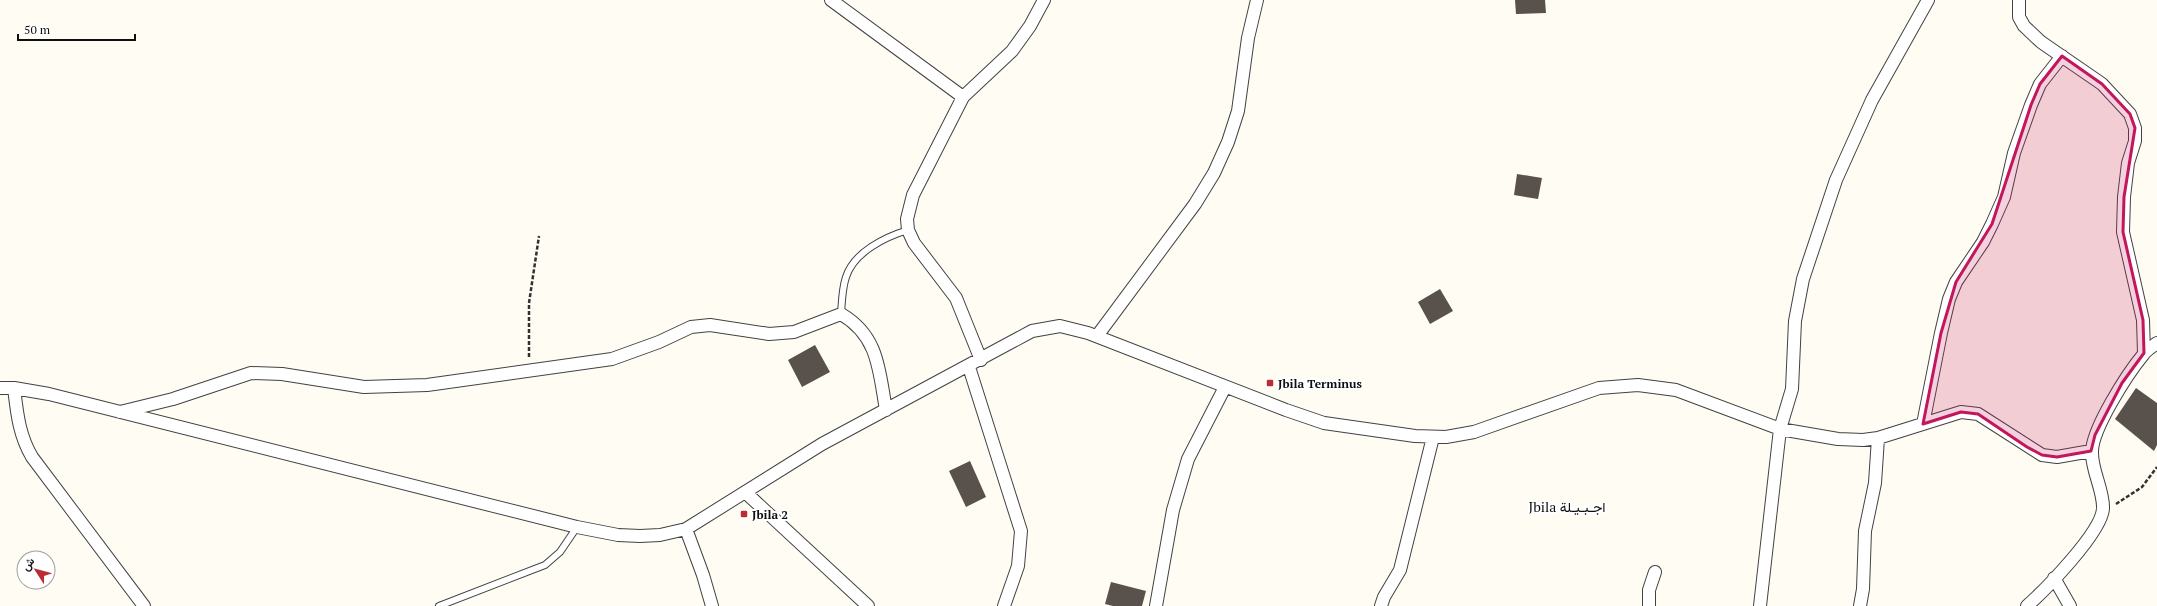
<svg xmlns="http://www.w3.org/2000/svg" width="2157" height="606" font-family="'PT Serif',Vazirmatn,serif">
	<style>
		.building { fill: #58514c }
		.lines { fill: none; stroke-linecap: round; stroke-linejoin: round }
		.lane-casing { stroke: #424242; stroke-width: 8 }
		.street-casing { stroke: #424242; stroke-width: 14 }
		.path { stroke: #313131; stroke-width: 2.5; stroke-dasharray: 4 2; stroke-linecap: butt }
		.lane { stroke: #fff; stroke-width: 6 }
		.street { stroke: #fff; stroke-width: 12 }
		.marked { fill: #c2185b; fill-opacity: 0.2; stroke: #c2185b; stroke-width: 3; stroke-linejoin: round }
		.poi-dot { fill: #bb2c34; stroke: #fff; stroke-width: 1.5 }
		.labels { text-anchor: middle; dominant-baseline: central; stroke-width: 4; stroke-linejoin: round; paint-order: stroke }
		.poi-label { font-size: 12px; font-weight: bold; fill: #0f0f0f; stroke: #fff; text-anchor: start }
		.quarter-label { font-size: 14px; fill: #0f0f0f; stroke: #fff }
	</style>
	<rect width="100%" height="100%" fill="#fefcf3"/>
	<path class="building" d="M1515,0h30l1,13 -30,1z
		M1517,174l25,4 -4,21 -24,-4z
		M1440,289l13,22 -23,13 -12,-22z
		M815,345l15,27 -28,15 -14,-27z
		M2136,388l21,15v42l-3,6 -39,-32z
		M970,461l16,36 -20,10 -17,-36z
		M1111,582l35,9 -4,15h-29l-8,-2z"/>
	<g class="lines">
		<g class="lane-casing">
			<path id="lane" d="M841,314c1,-13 1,-25 5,-37 8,-25 39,-40 62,-47
				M439,606l106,-41 15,-13 17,-25"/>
		</g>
		<g class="street-casing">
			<path id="street" d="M831,0l132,97
				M2019,0v17l5,9 17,16 61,42 28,30 5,14v13l-7,22 -4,34 -1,35 20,88 1,33
				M1097,336l98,-132 19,-31 14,-31 10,-31 10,-73 9,-38
				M981,360l-25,-62 -42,-55 -6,-13 -1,-11 6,-24 50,-98 49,-46 18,-25 14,-26
				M969,367l52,164 -3,35 -14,40
				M0,388h14l35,6 528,133 41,8 22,1 20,-1 26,-6 136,-85 210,-113 28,-5 28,7 198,77 38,13 91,13 31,1 28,-5 125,-44 39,-3 38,5 104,39 58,10 25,1 15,-2 83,-26 17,2 64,41 15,2 34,-6
				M14,388c3,25 5,47 18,69l112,149
				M120,412l53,-13 78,-26 31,1 82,13 63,-2 185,-26 47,-17 32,-15 19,-2 59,9 25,-2 47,-18c38,22 38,57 45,96
				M1923,424l18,-91 8,-34 7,-17 27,-40 9,-18 12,-27 10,-44 17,-48 9,-21 22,-28
				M745,492l123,114
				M686,529l17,46 9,31
				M2054,578l16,28
				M1156,606l17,-96 15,-51 37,-72
				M1381,606l3,-9 16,-27 33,-133
				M1649,606v-16l6,-18
				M1760,606l20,-177 12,-40 3,-68 8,-42 33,-99 36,-80 56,-100
				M1860,606l3,-17 2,-58 10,-48 3,-45
				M2027,606c18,-16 74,-73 76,-97 1,-18 -11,-37 -11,-56 -1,-23 36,-80 51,-98 3,-5 9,-8 14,-12"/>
		</g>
		<path class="path" d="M529,357v-54l10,-67
			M2116,504l26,-17 15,-20"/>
		<use href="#lane" class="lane"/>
		<use href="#street" class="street"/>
	</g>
	<path class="marked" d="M2062,56l40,28 28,30 5,14 -11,69 -1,35 20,88 1,33 -22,30 -27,52 -4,16 -34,6 -15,-2 -15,-8 -49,-33 -17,-2 -38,12 18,-91 15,-51 36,-58 39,-119 9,-21z"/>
	<g class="poi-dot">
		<rect x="1266" y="379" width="8" height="8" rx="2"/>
		<rect x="740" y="510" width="8" height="8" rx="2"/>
	</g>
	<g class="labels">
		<g class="poi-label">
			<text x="1278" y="383">Jbila Terminus</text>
			<text x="752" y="514">Jbila 2</text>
		</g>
		<g class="quarter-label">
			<text x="1567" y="506">Jbila اجـبـيـلة</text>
		</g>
	</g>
	<g transform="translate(36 570) rotate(306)"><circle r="19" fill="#ffffff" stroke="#9f9f9f"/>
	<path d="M0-3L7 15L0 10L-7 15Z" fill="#bb2c34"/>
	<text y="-6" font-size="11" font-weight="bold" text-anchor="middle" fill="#0f0f0f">ش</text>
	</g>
	<path d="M18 34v6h117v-6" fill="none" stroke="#0f0f0f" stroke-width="2"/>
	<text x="24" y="34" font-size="12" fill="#0f0f0f" stroke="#ffffff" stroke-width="3" paint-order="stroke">50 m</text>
</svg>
